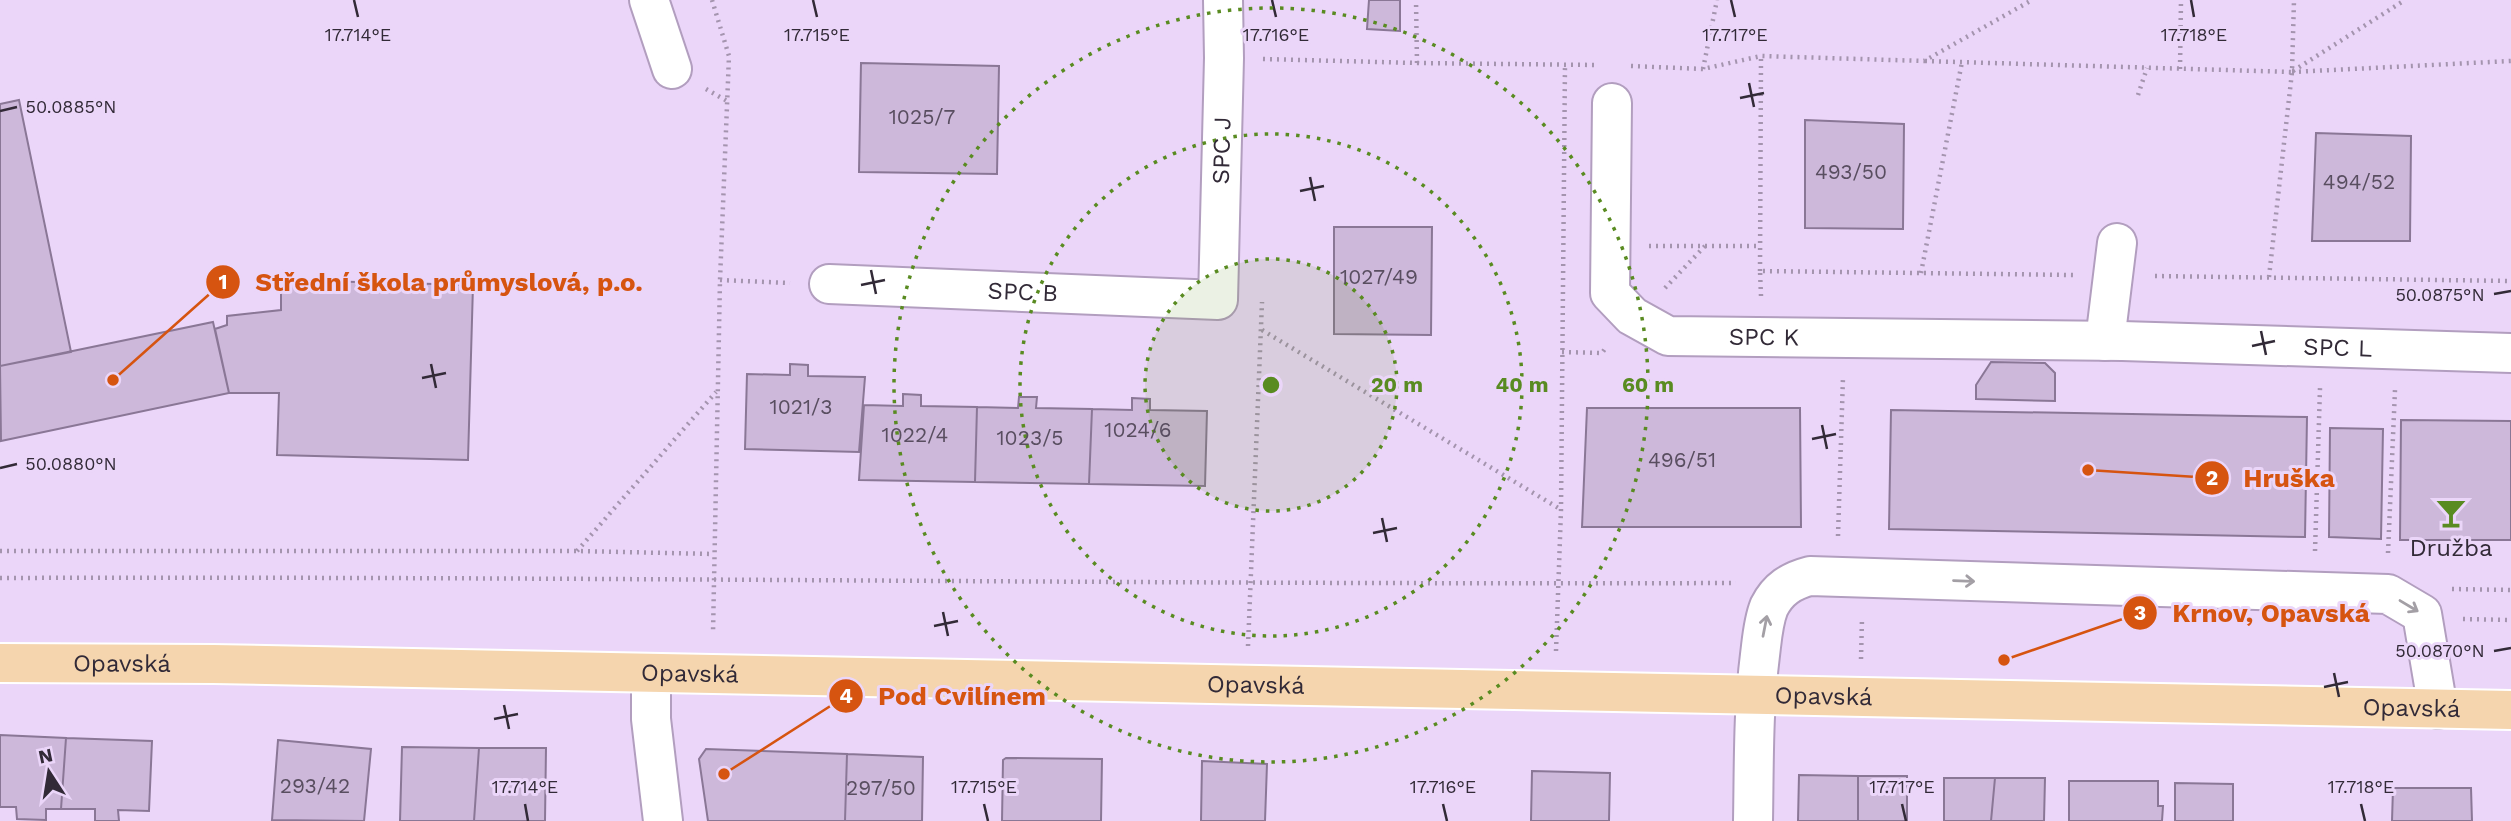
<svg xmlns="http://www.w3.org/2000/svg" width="2511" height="821" font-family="'Work Sans',sans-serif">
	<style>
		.building { fill: #cdb8da; stroke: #8a7796; stroke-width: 2 }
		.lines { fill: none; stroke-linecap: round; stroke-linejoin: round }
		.minor-casing { stroke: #b29ebf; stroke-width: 42 }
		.major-casing { stroke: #fff; stroke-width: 42 }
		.path { stroke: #a494ae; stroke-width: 4.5; stroke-dasharray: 2 5; stroke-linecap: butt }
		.minor { stroke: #fff; stroke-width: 38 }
		.major { stroke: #f5d5ae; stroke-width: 38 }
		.oneway { stroke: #a39fa5 }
		.ticks { fill: none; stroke: #322a37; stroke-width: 2.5 }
		.ring { fill: none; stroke: #598b21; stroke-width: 3.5; stroke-dasharray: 3.5 7 }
		.labels { text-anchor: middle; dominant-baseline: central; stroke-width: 6; stroke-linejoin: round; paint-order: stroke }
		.number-label { font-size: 21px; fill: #594e60 }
		.street-label { font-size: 24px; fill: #322a37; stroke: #ebd6f9 }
		.poi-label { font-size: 24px; fill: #322a37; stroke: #ebd6f9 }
		.ticks-label { font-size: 18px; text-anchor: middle; fill: #322a37; stroke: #ebd6f9; stroke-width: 6; stroke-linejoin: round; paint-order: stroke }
		.centre { fill: #598b21; stroke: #ebd6f9; stroke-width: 3.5 }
		.ring-label { font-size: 21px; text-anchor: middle; font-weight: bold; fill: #598b21; stroke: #ebd6f9; stroke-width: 6; stroke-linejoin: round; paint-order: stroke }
		.leader { fill: none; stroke: #d65410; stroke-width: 2.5 }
		.callout-dot { fill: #d65410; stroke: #ebd6f9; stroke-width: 2.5 }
		.mark-label { font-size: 21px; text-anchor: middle; font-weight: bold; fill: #fff }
		.callout-label { font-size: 26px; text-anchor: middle; font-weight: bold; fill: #d65410; stroke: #ebd6f9; stroke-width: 6; stroke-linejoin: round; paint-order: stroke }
	</style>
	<rect width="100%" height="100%" fill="#ebd6f9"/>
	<path class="building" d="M1369,0h31v31l-33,-2z
		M861,63l138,3 -2,108 -138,-2z
		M19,100l52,252 -71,14v-262z
		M1805,120l99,4 -1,105 -98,-1z
		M2316,133l95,3 -1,105h-98z
		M1334,227h98l-1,108 -97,-1z
		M281,280l192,5 -5,175 -191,-5 2,-62h-50l-14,-64 12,-4v-9l54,-6z
		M213,322l16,71 -228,48 -1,-75z
		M1991,362l54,1 10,10v28l-79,-2v-14z
		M790,364l18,1v11l57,1 -6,75 -114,-3 2,-75 43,1z
		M903,394l18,1v11l56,1 -2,75 -116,-2 5,-75 39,1z
		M1019,397h18l-1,11 56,1 -3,75 -114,-2 2,-75 41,1z
		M1132,398l18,1v11l57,1 -2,75 -116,-2 3,-75 40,1z
		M1587,408h213l1,119h-219z
		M1891,410l416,7 -2,120 -416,-8z
		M2401,420l110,1v119h-111z
		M2330,428l53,1 -2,110 -52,-2z
		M0,735l66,3 -5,71h-15v11l-29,-1 -1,-12h-16z
		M66,738l86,3 -3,70 -31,-1 1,11h-24v-12h-34z
		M278,740l93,9 -7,72 -92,-1z
		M402,747l77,1 -5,73h-74z
		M479,748h67l-1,73h-71z
		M706,749l141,5 -2,67h-137l-9,-62z
		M847,754l76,3 -1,64h-77z
		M1006,758l96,1 -1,62h-99l1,-61z
		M1202,761l65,3 -2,57h-64z
		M1532,771l78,2 -1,48h-78z
		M1799,775l59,1v45h-60z
		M1858,776h49v45h-49z
		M1944,778h51l-4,43h-47z
		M1995,778h50l-1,43h-53z
		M2069,781h89v25h5l-1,15h-93z
		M2175,783l58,1v37h-58z
		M2393,788h78l1,33h-80z"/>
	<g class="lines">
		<g class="minor-casing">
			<g id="minor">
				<path d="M649,0l23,69"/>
				<path id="s1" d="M1612,103l-2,190 22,23 36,20 454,5 389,12"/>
				<path id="s2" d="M829,284l389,16 6,-242 -1,-58"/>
				<path d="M2105,341l12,-98"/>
				<path d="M651,673v46l12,102"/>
				<path d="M1753,821c1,-56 0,-111 7,-166 2,-16 3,-33 9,-48 9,-18 22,-26 41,-31l578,18 34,20 16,95"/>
			</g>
		</g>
		<g class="major-casing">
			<g id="major">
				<path id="s3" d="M0,663l213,1 2298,46"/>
			</g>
		</g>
		<path class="path" d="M712,0l17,56 -9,224 -7,353
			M1263,59l154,4 -1,-63
			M1925,61l367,11 2,-72
			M1417,63l180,2
			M1631,66l72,3 58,-13 163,5 108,-61
			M1703,69l14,-69
			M2180,69l1,-69
			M2293,71l112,-71
			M2292,72l219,-11
			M706,89l21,12
			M2138,95l9,-27
			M1649,246h111
			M1760,271l1,-215
			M1921,273l41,-211
			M2155,276l356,5
			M2269,277l23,-205
			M720,280l70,3
			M1665,288l40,-42
			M1761,296l-1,-25 313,4
			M1262,330l298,179
			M1562,352l40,1 5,-7
			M1838,536l5,-159
			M0,551h577l136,3
			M577,551l139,-159
			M2315,551l5,-163
			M2388,553l7,-163
			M0,578c579,-2 1157,7 1736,5
			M2452,589l59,1
			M2463,619l48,1
			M1248,646l14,-344
			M1556,651l5,-141 4,-446
			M1861,659l1,-41"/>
		<use href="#minor" class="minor"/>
		<use href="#major" class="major"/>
	</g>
	<defs><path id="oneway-shaft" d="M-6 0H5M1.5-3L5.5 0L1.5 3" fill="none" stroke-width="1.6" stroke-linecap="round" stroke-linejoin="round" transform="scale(1.75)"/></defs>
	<g class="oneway">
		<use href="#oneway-shaft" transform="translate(1964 581) rotate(2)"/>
		<use href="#oneway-shaft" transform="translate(2409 606) rotate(31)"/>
		<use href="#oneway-shaft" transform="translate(1765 626) rotate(-79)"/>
	</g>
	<path class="ticks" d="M354,0l4,17M813,0l4,17M1272,0l4,17M1731,0l4,17M2191,0l3,17M1749,83l5,24M1740,98l24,-5M0,111l17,-4M1310,177l5,24M1300,191l24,-5M871,270l5,24M861,285l24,-5M2494,294l17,-3M2261,331l5,24M2252,346l23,-5M431,364l5,24M422,378l24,-5M1822,425l5,24M1812,439l24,-5M0,468l17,-4M1382,518l5,24M1373,533l24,-5M943,612l5,24M934,626l24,-5M2494,651l17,-3M2334,673l5,24M2324,687l24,-5M504,705l5,24M494,719l24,-5M525,804l3,17M984,804l4,17M1443,804l4,17M1902,804l4,17M2361,804l4,17"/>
	<circle cx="1271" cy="385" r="126" fill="#598b21" fill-opacity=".12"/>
	<g class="ring">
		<circle cx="1271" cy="385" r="126"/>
		<circle cx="1271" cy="385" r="251"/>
		<circle cx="1271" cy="385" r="377"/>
	</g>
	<defs>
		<g id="bar-bare" transform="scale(2.415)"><path d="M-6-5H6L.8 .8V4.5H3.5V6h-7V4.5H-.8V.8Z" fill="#598b21" stroke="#ebd6f9" stroke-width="2.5" paint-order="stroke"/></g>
	</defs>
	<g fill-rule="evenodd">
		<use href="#bar-bare" x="2451" y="513"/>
	</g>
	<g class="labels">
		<g class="number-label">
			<text x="922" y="116">1025/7</text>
			<text x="1851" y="171">493/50</text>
			<text x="2359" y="181">494/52</text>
			<text x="1379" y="276">1027/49</text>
			<text x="801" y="406">1021/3</text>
			<text x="1138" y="429">1024/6</text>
			<text x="915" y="434">1022/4</text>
			<text x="1030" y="437">1023/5</text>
			<text x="1682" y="459">496/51</text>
			<text x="315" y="785">293/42</text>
			<text x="881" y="787">297/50</text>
		</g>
		<g class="street-label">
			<text stroke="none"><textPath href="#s2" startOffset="539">SPC J</textPath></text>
			<text stroke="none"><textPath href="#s2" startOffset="194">SPC B</textPath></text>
			<text stroke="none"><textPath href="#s1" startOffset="359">SPC K</textPath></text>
			<text stroke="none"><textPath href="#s1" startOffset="933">SPC L</textPath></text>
			<text stroke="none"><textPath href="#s3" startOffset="122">Opavská</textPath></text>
			<text stroke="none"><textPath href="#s3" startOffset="690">Opavská</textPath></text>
			<text stroke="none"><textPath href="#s3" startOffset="1256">Opavská</textPath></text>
			<text stroke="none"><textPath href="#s3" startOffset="1824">Opavská</textPath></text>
			<text stroke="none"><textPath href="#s3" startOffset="2412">Opavská</textPath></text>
		</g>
		<g class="poi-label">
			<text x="2451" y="548">Družba</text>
		</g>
	</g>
	<g class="ticks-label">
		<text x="358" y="41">17.714°E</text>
		<text x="817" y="41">17.715°E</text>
		<text x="1276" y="41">17.716°E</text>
		<text x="1735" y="41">17.717°E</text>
		<text x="2194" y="41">17.718°E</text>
		<text x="71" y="113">50.0885°N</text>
		<text x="2440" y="301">50.0875°N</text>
		<text x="71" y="470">50.0880°N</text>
		<text x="2440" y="657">50.0870°N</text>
		<text x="525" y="793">17.714°E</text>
		<text x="984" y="793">17.715°E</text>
		<text x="1443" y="793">17.716°E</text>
		<text x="1902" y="793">17.717°E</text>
		<text x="2361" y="793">17.718°E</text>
	</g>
	<circle cx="1271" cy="385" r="10" class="centre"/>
	<g class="ring-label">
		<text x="1397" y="392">20 m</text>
		<text x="1522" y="392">40 m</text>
		<text x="1648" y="392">60 m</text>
	</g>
	<path class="leader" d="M113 380L223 282M2088 470L2212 478M2004 660L2140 613M724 774L846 696"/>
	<g class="callout-dot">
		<circle cx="113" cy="380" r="7"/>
		<circle cx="2088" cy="470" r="7"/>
		<circle cx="2004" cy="660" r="7"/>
		<circle cx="724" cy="774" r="7"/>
		<circle cx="223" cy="282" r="18"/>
		<circle cx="2212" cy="478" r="18"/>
		<circle cx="2140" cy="613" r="18"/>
		<circle cx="846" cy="696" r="18"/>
	</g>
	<g class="mark-label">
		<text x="223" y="289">1</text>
		<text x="2212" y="485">2</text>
		<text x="2140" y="620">3</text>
		<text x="846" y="703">4</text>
	</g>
	<g class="callout-label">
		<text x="449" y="291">Střední škola průmyslová, p.o.</text>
		<text x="2289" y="487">Hruška</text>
		<text x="2271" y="622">Krnov, Opavská</text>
		<text x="962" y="705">Pod Cvilínem</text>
	</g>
	<g transform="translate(49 772) rotate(348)" stroke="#ebd6f9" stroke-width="5" paint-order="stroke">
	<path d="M0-5L12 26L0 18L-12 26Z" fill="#322a37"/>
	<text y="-10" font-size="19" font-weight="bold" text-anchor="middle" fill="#322a37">N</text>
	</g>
</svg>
